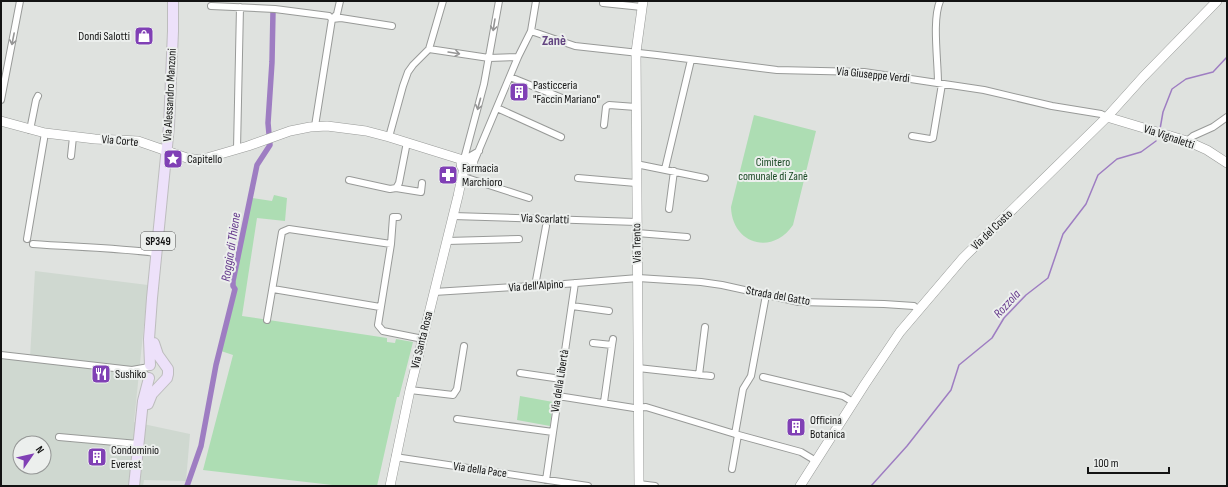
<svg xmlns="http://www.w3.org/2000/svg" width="1228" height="487" font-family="'Sofia Sans Condensed',sans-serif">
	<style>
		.built { fill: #cfd8d0; fill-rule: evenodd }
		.green { fill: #adddb3 }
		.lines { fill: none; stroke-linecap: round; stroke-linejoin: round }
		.stream { stroke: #9e7dc2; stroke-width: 1.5 }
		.canal { stroke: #9e7dc2; stroke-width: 5.5 }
		.street-casing { stroke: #989a98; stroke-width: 8 }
		.secondary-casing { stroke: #989a98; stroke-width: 10 }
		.primary-casing { stroke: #bdbdbd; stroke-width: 12 }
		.street { stroke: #fff; stroke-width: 6 }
		.secondary { stroke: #fff; stroke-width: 9 }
		.primary { stroke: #ede1fa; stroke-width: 10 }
		.oneway { stroke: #959595 }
		.labels { text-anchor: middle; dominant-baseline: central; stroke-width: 4; stroke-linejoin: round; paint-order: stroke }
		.shield { fill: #ecefed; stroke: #545554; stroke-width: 1 }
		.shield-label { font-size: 11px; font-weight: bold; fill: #131313 }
		.poi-label { font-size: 12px; fill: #131313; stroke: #ecefed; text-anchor: start }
		.street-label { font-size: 12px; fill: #131313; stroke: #ecefed }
		.park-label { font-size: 12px; fill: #1b4a25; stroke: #ecefed }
		.water-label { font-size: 13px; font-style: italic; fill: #65398c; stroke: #ecefed }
		.quarter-label { font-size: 14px; font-weight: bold; fill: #634581; stroke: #ecefed }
	</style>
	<rect width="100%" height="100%" fill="#dfe2df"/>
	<path class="built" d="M35,271l113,14 -14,137 56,12 -4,47 -42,-1 -1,6h-142v-131l29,2zM20,443h24v24h-24z"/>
	<path class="green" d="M754,115l62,16 -23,94c-21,31 -61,19 -62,-18z
		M274,195l13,3 -2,23 -28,-3 -15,98 145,22v4l8,1 1,-4 17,3 -14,55h-2l-20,89h-36l-138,-16 30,-115 -12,-4 31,-153 20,3z
		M520,396l33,6 -3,24 -33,-6z"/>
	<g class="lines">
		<path class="stream" d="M1160,129l3,-17 9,-23 14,-10 27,-7 14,-15
			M871,486l36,-40 44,-56 8,-25 33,-27 12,-20 22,-23 22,-17 15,-44 23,-30 12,-29 19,-16 24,-7 15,-11"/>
		<path class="canal" d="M187,486l14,-40 15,-81 19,-76 -2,-3v-5l24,-116 13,-20 -2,-22 4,-61 1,-51"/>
		<g class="street-casing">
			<path id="street" d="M603,3l39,4
				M211,6l64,3 54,7 3,3
				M332,19l9,-1 51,8
				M332,19l5,-5 3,-13
				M531,31l44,15 82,9 120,15 87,2 120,18 68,16 49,8 6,3
				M429,49l60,9 29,-1
				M510,77l57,23
				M938,83c0,-23 -6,-63 2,-82
				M1,100l19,-99
				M497,108l64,29
				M604,125l2,-18 3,-2 27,2
				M315,126l17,-107
				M30,130l6,-30 2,-4
				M912,136l18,3 3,-1 9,-54
				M389,137l14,-51 5,-14 5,-7 16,-16 14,-48
				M1187,141l6,-5 20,-9 14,-10
				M237,149l3,-142
				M71,156l2,-19
				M467,158l12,-7
				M464,159l20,-75 15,-83
				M473,164l45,-107 13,-26 5,-30
				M636,164l69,14
				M665,169l26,-109
				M467,178l62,20
				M578,178l58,5
				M349,180l41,9 6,-1 3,-5 8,-41
				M396,188l25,4 1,-9
				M669,209l5,-38
				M453,216l184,6
				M398,217h-5l-2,27 -13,81 5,6 40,8
				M637,233l50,4
				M27,239l18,-106
				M447,241l72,-2
				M33,244c41,3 83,4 124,9
				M535,286l11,-60
				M273,289l107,18
				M434,292l130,-8 74,-6 63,4 21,3 77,17 85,2 30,2 5,4
				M572,306l37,5
				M267,320l15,-88 7,-3 102,15
				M593,343l19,2 1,-6
				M1,355l131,15 17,-3
				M638,368l73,8
				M133,371l15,5
				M520,373l41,6
				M699,375l6,-48
				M763,377l80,19 10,6
				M410,390l43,5 4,-6 7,-43
				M558,396l76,12 12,-1 89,27 66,18 15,9
				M604,402l8,-57
				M457,419l96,13
				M735,434l8,-45 8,-13 15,-81
				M59,437l79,7
				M395,457l193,29
				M732,469l6,-34
				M546,480l29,-197
				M639,484l16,2"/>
		</g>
		<g class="secondary-casing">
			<path id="secondary" d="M1107,117l80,24 20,9 20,13
				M1,121l44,12 50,6 43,2 49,17 13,2 48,-14 42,-15 20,-4 17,-1 39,5 23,6 74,23
				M461 164a6 6 0 1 1 12 0a6 6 0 1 1-12 0Z
				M390,486l20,-96 48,-194 6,-28
				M639,486l-3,-434 7,-51
				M800,486l65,-102 35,-52 63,-74 144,-141 36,-40 74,-76"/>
		</g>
		<g class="primary-casing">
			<path id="primary" d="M150,365l-1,-26 3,-41 17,-172 4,-95v-30
				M148,404l4,-10 15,-16 1,-4v-5l-10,-14 -4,-12
				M134,486l9,-85 6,-23"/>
		</g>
		<use href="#street" class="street"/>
		<use href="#secondary" class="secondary"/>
		<use href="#primary" class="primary"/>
	</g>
	<defs><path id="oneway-shaft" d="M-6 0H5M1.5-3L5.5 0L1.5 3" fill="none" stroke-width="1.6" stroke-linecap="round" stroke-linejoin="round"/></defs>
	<g class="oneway">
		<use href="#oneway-shaft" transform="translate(494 25) rotate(99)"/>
		<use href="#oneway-shaft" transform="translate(13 39) rotate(101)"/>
		<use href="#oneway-shaft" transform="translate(454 53) rotate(9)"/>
		<use href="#oneway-shaft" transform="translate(479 104) rotate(105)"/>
	</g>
	<defs>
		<g id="shop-square" transform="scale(1)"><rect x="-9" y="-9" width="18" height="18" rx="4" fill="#8040b5" stroke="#ecefed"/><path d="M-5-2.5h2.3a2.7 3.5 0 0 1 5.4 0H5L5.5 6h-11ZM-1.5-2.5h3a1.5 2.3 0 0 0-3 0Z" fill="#fff"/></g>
		<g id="building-square" transform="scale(1)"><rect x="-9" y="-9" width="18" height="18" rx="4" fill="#8040b5" stroke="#ecefed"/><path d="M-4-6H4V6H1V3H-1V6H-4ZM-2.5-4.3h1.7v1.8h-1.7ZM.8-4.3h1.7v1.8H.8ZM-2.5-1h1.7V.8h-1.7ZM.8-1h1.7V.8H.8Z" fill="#fff"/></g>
		<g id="sight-square" transform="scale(1)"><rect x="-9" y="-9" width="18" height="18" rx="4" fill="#8040b5" stroke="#ecefed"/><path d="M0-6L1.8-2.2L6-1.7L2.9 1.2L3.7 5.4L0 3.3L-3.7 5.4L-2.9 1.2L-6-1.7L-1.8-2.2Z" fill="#fff"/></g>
		<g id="pharmacy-square" transform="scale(1)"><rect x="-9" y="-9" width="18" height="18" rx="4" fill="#8040b5" stroke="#ecefed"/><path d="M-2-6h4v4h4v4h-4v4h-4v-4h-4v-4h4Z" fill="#fff"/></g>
		<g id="restaurant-square" transform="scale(1)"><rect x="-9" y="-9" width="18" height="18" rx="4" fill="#8040b5" stroke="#ecefed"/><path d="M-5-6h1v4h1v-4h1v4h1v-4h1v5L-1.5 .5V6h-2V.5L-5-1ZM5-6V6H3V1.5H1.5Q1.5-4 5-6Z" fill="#fff"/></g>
	</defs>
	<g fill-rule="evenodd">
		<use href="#shop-square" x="144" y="36"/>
		<use href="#building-square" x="519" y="92"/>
		<use href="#sight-square" x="173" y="159"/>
		<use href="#pharmacy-square" x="448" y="175"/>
		<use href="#restaurant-square" x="101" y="374"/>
		<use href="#building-square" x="796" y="427"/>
		<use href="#building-square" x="97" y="457"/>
	</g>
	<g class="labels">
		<rect class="shield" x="141" y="232" width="34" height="18" rx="3"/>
		<g class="shield-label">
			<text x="158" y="241">SP349</text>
		</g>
		<g class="poi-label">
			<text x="130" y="36" text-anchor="end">Dondi Salotti</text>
			<text x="533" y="85">Pasticceria<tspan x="533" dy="14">"Faccin Mariano"</tspan></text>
			<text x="187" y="159">Capitello</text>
			<text x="462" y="168">Farmacia<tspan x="462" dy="14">Marchioro</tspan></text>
			<text x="115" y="374">Sushiko</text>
			<text x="810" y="420">Officina<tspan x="810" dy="14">Botanica</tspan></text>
			<text x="111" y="450">Condominio<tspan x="111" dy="14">Everest</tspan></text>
		</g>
		<g class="street-label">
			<text transform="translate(873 75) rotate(6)">Via Giuseppe Verdi</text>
			<text transform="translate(170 95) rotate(-87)">Via Alessandro Manzoni</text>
			<text transform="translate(1169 137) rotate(19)">Via Vignaletti</text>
			<text transform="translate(120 141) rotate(5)">Via Corte</text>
			<text transform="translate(545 219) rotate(2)">Via Scarlatti</text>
			<text transform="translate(992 230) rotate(-44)">Via del Costo</text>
			<text transform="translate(637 243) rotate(-91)">Via Trento</text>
			<text transform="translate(536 286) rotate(-4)">Via dell'Alpino</text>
			<text transform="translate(778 296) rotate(10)">Strada del Gatto</text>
			<text transform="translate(422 340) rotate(-76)">Via Santa Rosa</text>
			<text transform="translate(560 381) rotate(-81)">Via della Libertà</text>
			<text transform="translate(480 470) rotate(8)">Via della Pace</text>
		</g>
		<g class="park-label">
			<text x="773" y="162">Cimitero<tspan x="773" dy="14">comunale di Zanè</tspan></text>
		</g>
		<g class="water-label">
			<text transform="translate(231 247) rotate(-81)">Roggia di Thiene</text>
			<text transform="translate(1007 304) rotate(-48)">Rozzola</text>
		</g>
		<g class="quarter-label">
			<text x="554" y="40">Zanè</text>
		</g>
	</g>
	<rect width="1228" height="487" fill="none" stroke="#131313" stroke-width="4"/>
	<g transform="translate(32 455) rotate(56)"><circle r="19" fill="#ecefed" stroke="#959796"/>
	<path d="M0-3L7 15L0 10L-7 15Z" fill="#8040b5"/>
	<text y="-6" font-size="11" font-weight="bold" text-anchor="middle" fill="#131313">N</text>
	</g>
	<path d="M1088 467v6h81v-6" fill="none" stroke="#131313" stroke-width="2"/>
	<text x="1094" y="467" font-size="12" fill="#131313" stroke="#ecefed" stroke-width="3" paint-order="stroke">100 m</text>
</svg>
